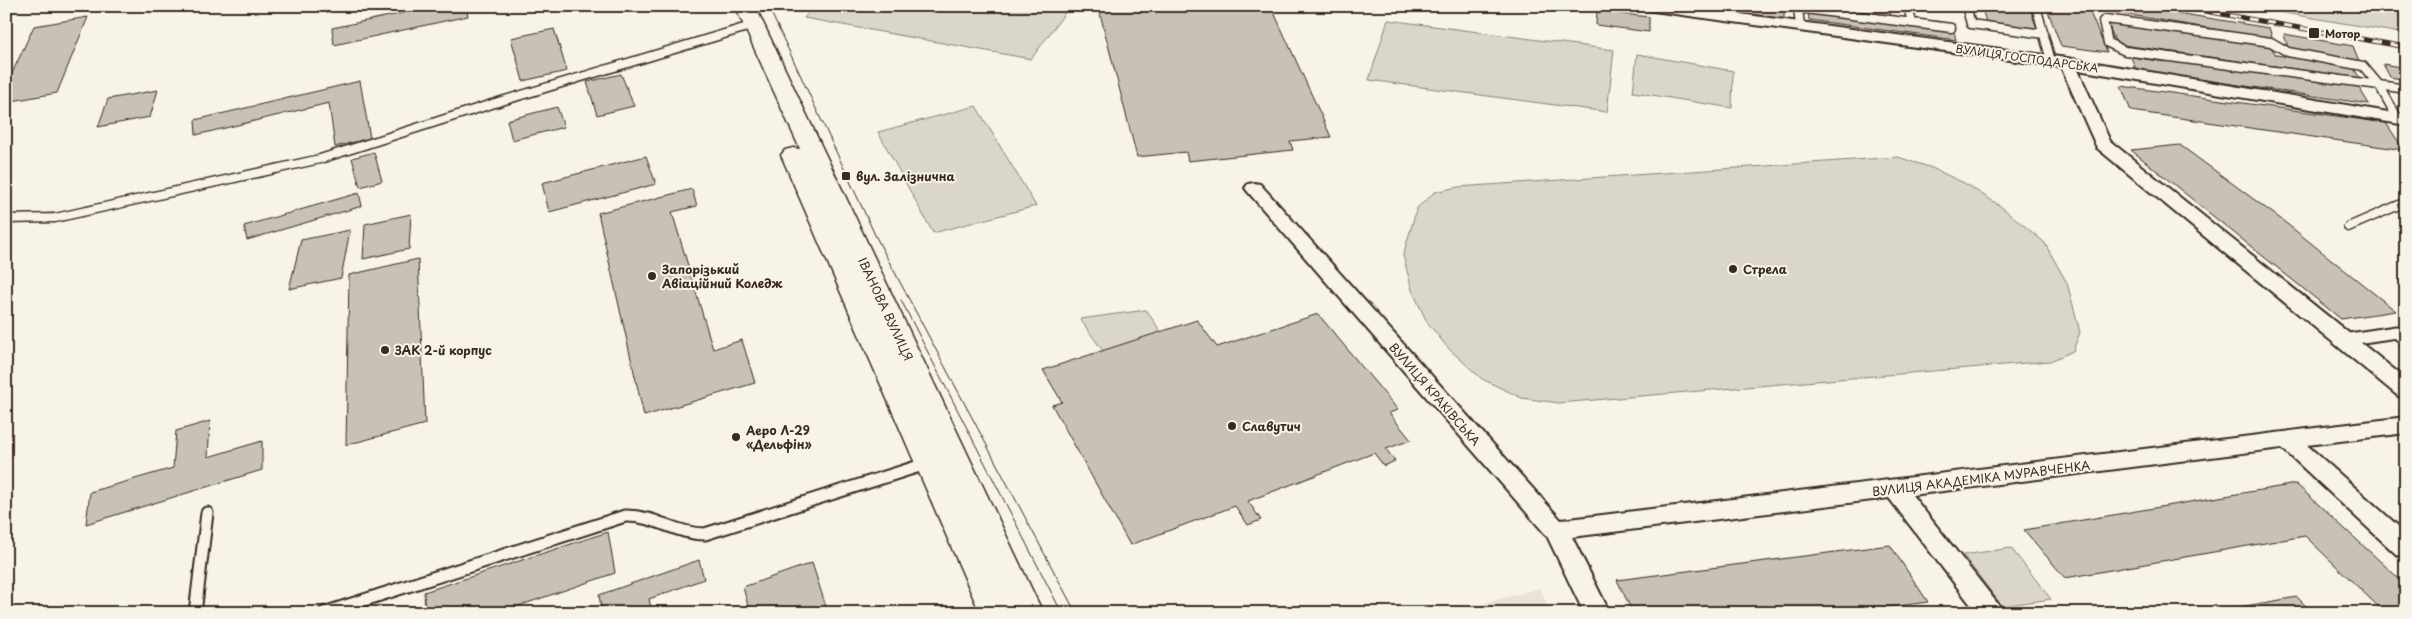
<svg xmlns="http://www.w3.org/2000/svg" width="2412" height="619" font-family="'Playpen Sans',sans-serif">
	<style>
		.built { fill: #e9e4d9 }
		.green { fill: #dbd6cb; stroke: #8b8074 }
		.building { fill: #c8c1b6; stroke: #3b2a1e }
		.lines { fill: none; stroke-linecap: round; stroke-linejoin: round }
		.lane-far1-casing { stroke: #3b2a1e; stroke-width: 11 }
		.lane-casing { stroke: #3b2a1e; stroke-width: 15 }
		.street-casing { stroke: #3b2a1e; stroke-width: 4 }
		.secondary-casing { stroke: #3b2a1e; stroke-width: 3 }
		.lane-far1 { stroke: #f7f3e8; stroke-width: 8 }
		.lane { stroke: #f7f3e8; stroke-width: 11 }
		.street { fill: #f7f3e8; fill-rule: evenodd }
		.secondary { fill: #f7f3e8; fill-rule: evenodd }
		.tram { stroke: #3b2a1e; stroke-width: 1 }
		.rail-casing { stroke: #3b2a1e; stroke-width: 5 }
		.rail { stroke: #f7f3e8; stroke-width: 3; stroke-dasharray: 9; stroke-linecap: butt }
		.poi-dot { fill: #3b2a1e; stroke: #f7f3e8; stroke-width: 2 }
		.labels { text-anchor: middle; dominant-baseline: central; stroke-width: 4; stroke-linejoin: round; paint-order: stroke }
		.far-poi-label { font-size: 11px; font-weight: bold; fill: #3b2a1e; stroke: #f7f3e8; text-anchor: start }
		.far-street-label { font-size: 11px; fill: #3b2a1e; stroke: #f7f3e8 }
		.poi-label { font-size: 12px; font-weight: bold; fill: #3b2a1e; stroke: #f7f3e8; text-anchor: start }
		.street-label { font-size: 12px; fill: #3b2a1e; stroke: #f7f3e8 }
	</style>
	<rect width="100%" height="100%" fill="#f7f3e8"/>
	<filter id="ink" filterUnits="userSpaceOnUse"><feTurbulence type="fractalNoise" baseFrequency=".02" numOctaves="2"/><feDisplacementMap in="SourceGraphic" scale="10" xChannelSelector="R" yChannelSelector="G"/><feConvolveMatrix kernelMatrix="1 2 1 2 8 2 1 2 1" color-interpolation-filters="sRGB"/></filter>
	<g filter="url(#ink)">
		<path class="built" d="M1540,588l11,25h-104z"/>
		<path class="green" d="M815,6h255l-39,53 -227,-41z
			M2244,6h162v28z
			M1388,20l226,30 -7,62 -238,-32z
			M1637,54l96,17 -1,37 -99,-16z
			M976,106l60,100 -103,27 -55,-101z
			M1898,157l34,11 32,15 35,22 45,37 23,41 13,49 -7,19 -23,10 -491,42 -37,-5 -40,-19 -34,-31 -21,-26 -15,-32 -9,-35 14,-47 18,-16 23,-5z
			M1146,310l16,23 -59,18 -23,-32z
			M2011,548l40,51 -49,7 -39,-51z"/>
		<path class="building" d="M437,6h29l2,10 -134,29 -2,-17z
			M1098,6h173l60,131 -41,4 3,9 -105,11 -2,-9 -49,5z
			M1691,6h65l28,4v9z
			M1814,6h75l2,11z
			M1981,6h48l9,25 -51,-6z
			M2046,6l42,2 19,44 -46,-6z
			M2105,6h29l135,22 4,11 -167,-28z
			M1597,11l52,6v15l-53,-7z
			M1808,12l146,20 2,8 -147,-20z
			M88,17l-31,76 -51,9v-16l28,-60z
			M2108,23l161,21 7,11 76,11 8,12 -244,-34z
			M554,29l13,42 -44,10 -12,-43z
			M2284,34l69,12 6,15 -71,-13z
			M2131,57l35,5 -2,-4 194,28 11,18 -233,-34z
			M2383,64l23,4v12l-16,-3z
			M621,74l13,32 -37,9 -10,-33z
			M360,81l10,57 -35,9 -6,-44 -133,32 -1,-15z
			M2121,86l265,37 18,27 -273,-39z
			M158,90l-8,27 -52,10 10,-28z
			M557,107l7,20 -52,13 -5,-20z
			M2180,145l102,75 114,91 -55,8 -210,-169z
			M374,152l8,29 -22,6 -8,-29z
			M646,156l10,28 -107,28 -7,-29z
			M692,189l5,17 -25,6 41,137 29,-9 13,43 -111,33 -46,-203z
			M359,193l3,13 -115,34 -3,-14z
			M411,214l-2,35 -46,10 2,-35z
			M350,230l-9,48 -52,11 12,-49z
			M418,259l7,165 -79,21 3,-170z
			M1318,314l80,96 -9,3 22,27 -25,9 9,12 -11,5 -10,-13 -126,48 13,19 -13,5 -13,-19 -105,39 -78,-140 10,-3 -19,-32 154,-50 20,27z
			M210,421l-2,36 54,-16v29l-176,54 4,-32 83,-24 3,-37z
			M2296,484l110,101v28h-21l-80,-77 -240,42 -41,-48z
			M608,532l7,41 -117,40h-73l-1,-21z
			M1890,545l38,57 -82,11h-213l-16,-33z
			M699,560l5,19 -55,20 3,14h-50l-3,-18z
			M812,563l16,50h-78l-7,-26z
			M2297,597l16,16h-108z"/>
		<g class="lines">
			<g class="lane-far1-casing">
				<path id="lane-far1" d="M1783,6l168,22
					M1908,6l4,17
					M1966,6l5,18 73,10
					M2036,6l15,55
					M1798,8l2,18
					M2106,19l165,23 17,10 75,14 16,19 -254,-34 -17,-8 -5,-22z
					M2379,85l27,4
					M2379,85l18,32
					M6,219l49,-1 265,-59 175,-56 259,-78
					M2348,227l58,-25"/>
			</g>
			<g class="lane-casing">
				<path id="lane" d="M2343,340l53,-8 10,8
					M195,613l12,-100
					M324,613l301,-97c29,-1 51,18 80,18l224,-71"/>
			</g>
			<g class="street-casing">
				<path id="street" d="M1639,6h42l386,52 339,57v10l-328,-55 32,71 296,238v19l-8,-2 -301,-248 -36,-81 -415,-57z
					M1254,183l6,1 301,336 845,-103v16l-99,12 99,88v24l-9,-2 -115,-107 -370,47 93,118h-28l-88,-115 -317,39 38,76h-26l-37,-77 -299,-344 -3,-4 3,-4z"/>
			</g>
			<g class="secondary-casing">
				<path id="secondary" d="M735,6h20l288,607h-63l-199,-458 4,-5 8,-2 7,1z"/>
			</g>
			<use href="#lane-far1" class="lane-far1"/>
			<use href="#lane" class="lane"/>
			<use href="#street" class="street"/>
			<use href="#secondary" class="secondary"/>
			<path class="tram" d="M768,6l108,231 200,376
				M901,300l161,313"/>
			<g class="rail-casing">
				<path id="rail" d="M2177,6l229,41"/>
			</g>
			<use href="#rail" class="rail"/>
		</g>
	</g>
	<g class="poi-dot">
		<rect x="2308" y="27" width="12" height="12" rx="2.5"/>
		<rect x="841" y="171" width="10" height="10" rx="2.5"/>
		<circle cx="1733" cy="269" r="5"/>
		<circle cx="652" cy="276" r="5"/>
		<circle cx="385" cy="350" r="5"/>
		<circle cx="1232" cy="426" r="5"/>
		<circle cx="736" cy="437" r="5"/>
	</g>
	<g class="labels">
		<g class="far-poi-label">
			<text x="2325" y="33">Мотор</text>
		</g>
		<g class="far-street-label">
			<text transform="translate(2027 58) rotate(8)">ВУЛИЦЯ ГОСПОДАРСЬКА</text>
		</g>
		<g class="poi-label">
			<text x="856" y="176">вул. Залізнична</text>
			<text x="662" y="269">Запорізький<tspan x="662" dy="14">Авіаційний Коледж</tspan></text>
			<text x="1743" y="269">Стрела</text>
			<text x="395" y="350">ЗАК 2-й корпус</text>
			<text x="1242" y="426">Славутич</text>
			<text x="746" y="430">Аеро Л-29<tspan x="746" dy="14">«Дельфін»</tspan></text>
		</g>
		<g class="street-label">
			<text transform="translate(886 309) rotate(65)">ІВАНОВА ВУЛИЦЯ</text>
			<text transform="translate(1435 394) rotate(49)">ВУЛИЦЯ КРАКІВСЬКА</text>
			<text transform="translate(1981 478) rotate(-7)">ВУЛИЦЯ АКАДЕМІКА МУРАВЧЕНКА</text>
		</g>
	</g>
	<rect width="2412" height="619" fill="none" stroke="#f7f3e8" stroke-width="25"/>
	<rect x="12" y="12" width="2387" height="594" fill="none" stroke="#3b2a1e" stroke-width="2" filter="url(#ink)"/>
</svg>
